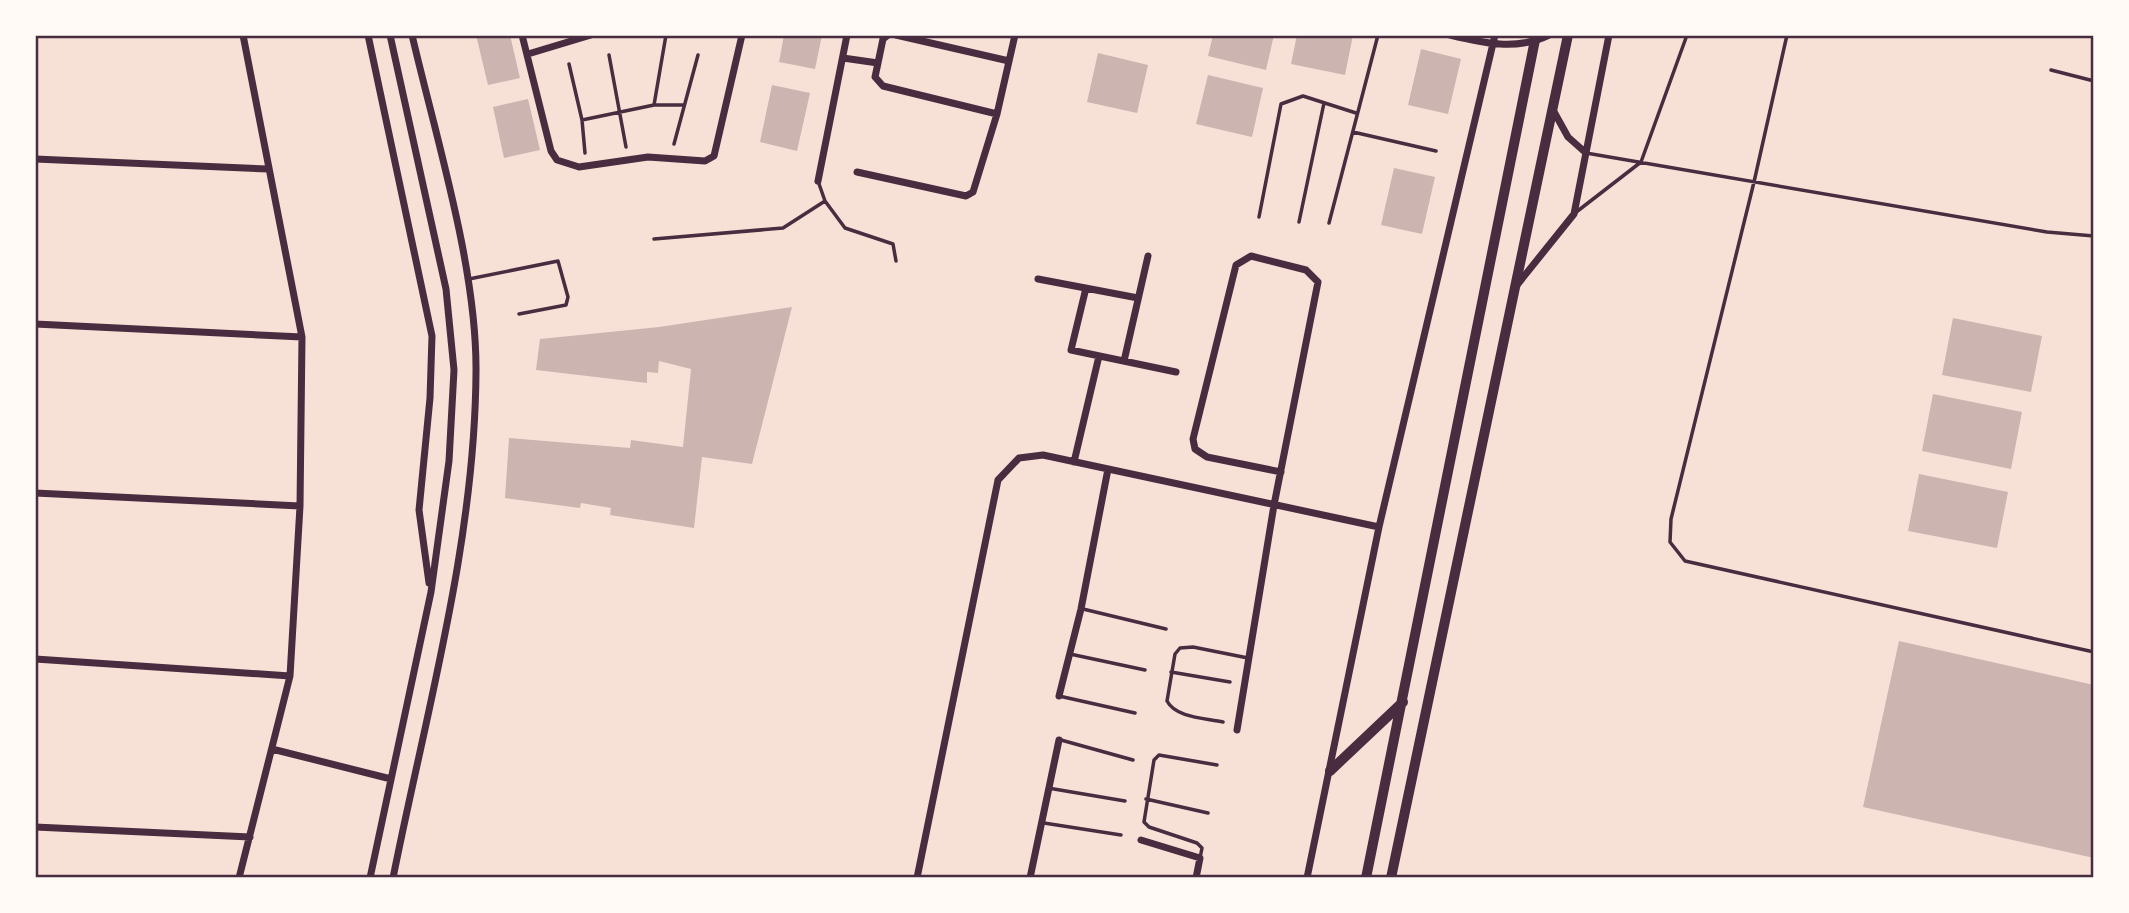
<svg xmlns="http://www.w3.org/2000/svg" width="2129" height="913" font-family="Jost,sans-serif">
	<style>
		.building { fill: #ccb4b1 }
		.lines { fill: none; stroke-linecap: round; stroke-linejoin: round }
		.service { stroke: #4a2c40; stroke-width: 3.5 }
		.minor { stroke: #4a2c40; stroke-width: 7 }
		.secondary { stroke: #4a2c40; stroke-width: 10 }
		.neatline { fill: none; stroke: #4a2c40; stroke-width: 2.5 }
	</style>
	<rect width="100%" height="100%" fill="#f7e1d7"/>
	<path class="building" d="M476,35h34l10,43 -32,7z
		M784,35h38l-7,34 -36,-7z
		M1213,35h61l-8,35 -58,-14z
		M1297,35h56l-8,40 -54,-11z
		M1421,49l40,10 -13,55 -40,-9z
		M1098,53l50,12 -11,48 -50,-11z
		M1208,75l55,13 -11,49 -56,-13z
		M772,85l38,8 -13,58 -37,-9z
		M528,99l12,51 -36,8 -11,-51z
		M1394,168l41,9 -13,57 -41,-9z
		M792,307l-40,157 -50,-7 -8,71 -84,-13 1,-7 -30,-5 -1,5 -75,-10 4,-60 121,10 1,-8 52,7 8,-78 -32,-8 -1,12 -11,-1v11l-111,-13 4,-31 119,-12z
		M1953,318l89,18 -11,56 -89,-17z
		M1933,394l89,18 -11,57 -89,-18z
		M1919,474l89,18 -11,56 -89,-17z
		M1899,641l195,44v173l-231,-51z"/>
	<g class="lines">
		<path class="service" d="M1787,35l-33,147 -83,337 -1,23 15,19 409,91
			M609,55l17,92
			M569,64l13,56 3,33
			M2051,70l43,11
			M655,105h29
			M582,120l72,-15 12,-70
			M1353,132l83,19
			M674,144l24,-89
			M1586,153l461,79 47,4
			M818,181l7,20 20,27 48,16 3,17
			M1575,213l66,-51 46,-127
			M1259,217l22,-113 22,-8 53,17
			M1299,222l25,-119
			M1329,223l49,-188
			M654,239l129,-11 42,-27
			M469,279l89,-18 10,36 -2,8 -47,9
			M1083,609l83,20
			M1070,654l75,16
			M1171,672l59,10
			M1059,696l76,17
			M1223,722c-18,-4 -47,-4 -56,-21l8,-47 5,-6 13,-1 55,11
			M1061,740l72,20
			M1048,788l77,13
			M1146,799l62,14
			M1044,823l77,12
			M1200,858l2,-10 -5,-5 -48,-16 -5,-5 10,-62 5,-5 58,10"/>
		<path class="minor" d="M368,35l64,301 -2,62 -11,112 10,73
			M522,35l29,116 6,9 22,7 69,-10 57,4 9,-5 28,-121
			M896,35l113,26
			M1450,35c33,8 67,16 99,0
			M528,54l63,-19
			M843,58l35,5 -3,14 8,9 114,28
			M878,63l5,-24 5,-4
			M1553,110l15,27 18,16
			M35,159l233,10
			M857,172l109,24 7,-4 24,-78 18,-79
			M818,181l29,-146
			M1038,279l100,19
			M1517,285l57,-71 35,-179
			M1086,288l-15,62 105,22
			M35,324l267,13
			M1124,361l24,-105
			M1074,462l25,-106
			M35,493l265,13
			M35,659l255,17
			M1059,696l22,-87 27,-140
			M1237,730l37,-225 44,-223 -12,-12 -55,-14 -15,9 -43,174 2,10 12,8 74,15
			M272,749l119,30
			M35,827l215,10
			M1141,840l59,18 -4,20
			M239,878l51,-202 10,-170 2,-169 -59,-302
			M370,878l61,-286 18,-131 5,-91 -8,-81 -56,-254
			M393,878c33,-166 82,-335 83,-506 1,-104 -40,-234 -64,-337
			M917,878l81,-398 21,-22 24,-3 336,72
			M1030,878l29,-138
			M1307,878l72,-351 116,-492"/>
		<path class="secondary" d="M1330,771l73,-69
			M1366,878l170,-843
			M1391,878l177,-843"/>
	</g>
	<rect width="2129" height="913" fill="none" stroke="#fffaf5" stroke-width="74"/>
	<rect x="37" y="37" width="2055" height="839" class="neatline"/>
</svg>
